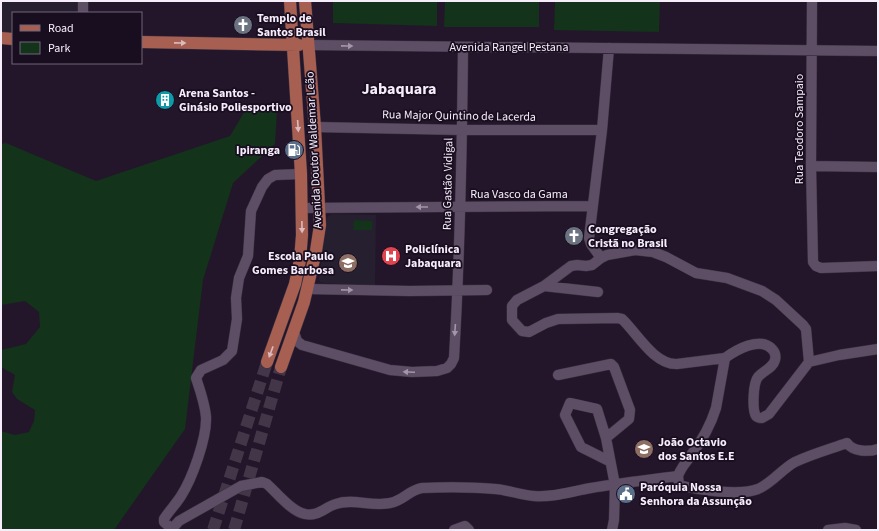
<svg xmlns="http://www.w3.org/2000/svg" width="879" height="531" font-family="'Source Sans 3',sans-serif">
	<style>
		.education { fill: #261f2f }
		.green { fill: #13331a }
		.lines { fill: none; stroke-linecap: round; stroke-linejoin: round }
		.major-tunnel { stroke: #433649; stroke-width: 12; stroke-dasharray: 12 6; stroke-linecap: butt }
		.minor-casing { stroke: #3b3241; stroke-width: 11 }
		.major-casing { stroke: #3b3241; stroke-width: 13 }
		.minor { stroke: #5d4e65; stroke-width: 10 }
		.major { stroke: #a65f51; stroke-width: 12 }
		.oneway { fill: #dabbc0 }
		.oneway2 { fill: #a296a8 }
		.labels { text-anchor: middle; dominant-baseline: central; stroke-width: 3.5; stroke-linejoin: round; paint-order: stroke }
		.poi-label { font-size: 12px; font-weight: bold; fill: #f6edfb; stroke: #190d20; text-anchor: start }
		.street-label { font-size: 12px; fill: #f6edfb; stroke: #190d20 }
		.district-label { font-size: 16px; font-weight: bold; fill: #f6edfb; stroke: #190d20 }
	</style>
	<rect width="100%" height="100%" fill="#23162a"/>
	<path class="education" d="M1,1h81v12h-69v20l-12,-1z
		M332,214l44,1 -1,72 -51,-4 -4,-1 -1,-2 8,-62 1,-2z"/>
	<path class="green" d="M333,1h104v25l-104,-3z
		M445,1h94v26h-95z
		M555,1h105l-1,31 -105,-2z
		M249,104l28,7 -2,33 -42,39 -30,97 -18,149 -71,101h-113v-99l14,4 14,-3 5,-11 1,-11 -18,-11 -5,-7 3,-17 -14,-8v-17l25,-6 14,-17 -1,-15 -14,-11 -24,4v-161l5,-1 90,38 134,-45z
		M354,220l18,1v9h-19z"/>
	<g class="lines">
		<path class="major-tunnel" d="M213,530l54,-168
			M234,530l47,-163"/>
		<g class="minor-casing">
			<path id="minor" d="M812,1l-1,165 2,96 3,4 5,2 57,-2
				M83,13v-12
				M308,45l570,6
				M315,127l147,3h140
				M811,166l67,1
				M302,208l290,-2
				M601,258l-10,-14 -2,-6 13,-108 7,-82
				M544,286l54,6
				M308,289l102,2 77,-1
				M294,332l3,9 5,4 88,25 22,2 25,-1 10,-3 4,-4 3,-6c6,-104 8,-207 9,-311
				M809,362l30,-7 39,-6
				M558,375l53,-11 3,3 16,43 -1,9 -23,19
				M609,461l-28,-14 -16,-32 5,-12 27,6 9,29 9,47 -1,35 -2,10
				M678,476l1,9c18,5 61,11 79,4 14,-6 24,-20 37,-27 17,-8 35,-13 52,-19 6,9 22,9 31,6
				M172,529l-8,-7v-3c5,-8 12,-15 17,-23 11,-17 26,-58 25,-79 -1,-13 -6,-27 -10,-39l5,-8 22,-10 9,-9 5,-32 -1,-21 3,-20 9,-22 3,-45 11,-24 6,-8 7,-4 26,-1
				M171,530l8,-9 62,-35 21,-4 5,2c10,9 25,28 38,30 13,3 20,-7 31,-10 17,-6 36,3 54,-1 13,-2 19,-13 32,-15 24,-1 49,-1 73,1 13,1 26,6 39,7 18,2 39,-5 57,-8 29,-5 58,-8 87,-12 3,-9 8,-13 13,-21 10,-13 20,-31 25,-47l9,-50c11,-8 35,-22 47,-9 3,3 4,7 3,11 -2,8 -12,11 -17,17 -5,6 -6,33 -2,39 2,2 3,2 6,2l7,-4 40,-52 -3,-33 -3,-4 -27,-25 -14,-9 -35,-13 -31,-5 -30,-16 -13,-5 -18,-2 -28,5 -6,3 -9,7 -6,1 -9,-1 -6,1 -27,20 -27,14 -5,6v14l10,11 7,1 17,-9 12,-4 59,-1 5,1c15,14 32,46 55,45l48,-6
				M454,530l11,-4 4,4
				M828,530l17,-2 11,2"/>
		</g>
		<g class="major-casing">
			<path id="major" d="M1,38l12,1
				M141,42l158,3
				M267,362l28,-78 5,-24 2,-25 -1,-61 -11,-173
				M281,367l23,-65 12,-51 4,-26 -5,-98 -10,-126"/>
		</g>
		<use href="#minor" class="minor"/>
		<use href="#major" class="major"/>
	</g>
	<defs><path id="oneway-solid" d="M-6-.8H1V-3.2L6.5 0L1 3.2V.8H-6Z"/></defs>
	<g class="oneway">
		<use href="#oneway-solid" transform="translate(180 43) rotate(1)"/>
		<use href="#oneway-solid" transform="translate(298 126) rotate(86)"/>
		<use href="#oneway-solid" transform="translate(302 227) rotate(89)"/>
		<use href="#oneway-solid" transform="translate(271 352) rotate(110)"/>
	</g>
	<g class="oneway2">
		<use href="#oneway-solid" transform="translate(347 46) rotate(1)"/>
		<use href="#oneway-solid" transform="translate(422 207) rotate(-180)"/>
		<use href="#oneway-solid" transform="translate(347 290) rotate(1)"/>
		<use href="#oneway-solid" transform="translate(455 330) rotate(94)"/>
		<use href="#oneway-solid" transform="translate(409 372) rotate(-177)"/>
	</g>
	<defs>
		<g id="church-disc" transform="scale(1)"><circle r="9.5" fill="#6b7280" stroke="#190d20"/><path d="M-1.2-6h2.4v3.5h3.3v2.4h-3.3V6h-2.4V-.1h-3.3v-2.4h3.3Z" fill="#fff"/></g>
		<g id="building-disc" transform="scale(1)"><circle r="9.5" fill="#0f9aa8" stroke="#190d20"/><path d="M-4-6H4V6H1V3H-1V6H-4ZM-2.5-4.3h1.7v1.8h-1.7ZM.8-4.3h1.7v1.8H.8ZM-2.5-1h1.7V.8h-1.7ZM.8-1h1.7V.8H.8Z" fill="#fff"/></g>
		<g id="fuel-disc" transform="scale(1)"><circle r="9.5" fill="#5c6f8a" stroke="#190d20"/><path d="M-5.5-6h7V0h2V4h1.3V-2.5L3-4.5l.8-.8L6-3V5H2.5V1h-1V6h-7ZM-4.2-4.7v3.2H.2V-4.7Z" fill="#fff"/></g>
		<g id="hospital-disc" transform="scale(1)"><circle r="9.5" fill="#e0444e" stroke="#190d20"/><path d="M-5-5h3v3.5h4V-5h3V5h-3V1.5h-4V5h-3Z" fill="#fff"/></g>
		<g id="school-disc" transform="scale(1)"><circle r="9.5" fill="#8d6e63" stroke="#190d20"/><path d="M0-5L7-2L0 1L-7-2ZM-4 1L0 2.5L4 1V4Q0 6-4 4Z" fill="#fff"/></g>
		<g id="civic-disc" transform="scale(1)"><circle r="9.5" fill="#5c6f8a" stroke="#190d20"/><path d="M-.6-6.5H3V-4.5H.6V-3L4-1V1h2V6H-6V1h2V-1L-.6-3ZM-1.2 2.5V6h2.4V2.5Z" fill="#fff"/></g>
	</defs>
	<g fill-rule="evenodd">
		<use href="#church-disc" x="243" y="25"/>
		<use href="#building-disc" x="165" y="100"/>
		<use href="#fuel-disc" x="294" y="150"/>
		<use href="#church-disc" x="574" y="236"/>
		<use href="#hospital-disc" x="391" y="256"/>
		<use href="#school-disc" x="348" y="263"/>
		<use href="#school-disc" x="644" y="449"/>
		<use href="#civic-disc" x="626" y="494"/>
	</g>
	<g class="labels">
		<g class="poi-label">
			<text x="257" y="18">Templo de<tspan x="257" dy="14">Santos Brasil</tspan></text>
			<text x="179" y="93">Arena Santos -<tspan x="179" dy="14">Ginásio Poliesportivo</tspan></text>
			<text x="280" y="150" text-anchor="end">Ipiranga</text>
			<text x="588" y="229">Congregação<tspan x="588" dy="14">Cristã no Brasil</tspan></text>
			<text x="405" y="249">Policlínica<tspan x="405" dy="14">Jabaquara</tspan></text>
			<text x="334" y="256" text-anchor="end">Escola Paulo<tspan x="334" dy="14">Gomes Barbosa</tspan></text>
			<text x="658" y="442">João Octavio<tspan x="658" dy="14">dos Santos E.E</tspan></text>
			<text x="640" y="487">Paróquia Nossa<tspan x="640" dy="14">Senhora da Assunção</tspan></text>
		</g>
		<g class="street-label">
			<text x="509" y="47">Avenida Rangel Pestana</text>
			<text transform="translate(459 116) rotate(1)">Rua Major Quintino de Lacerda</text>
			<text transform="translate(799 129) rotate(-90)">Rua Teodoro Sampaio</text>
			<text transform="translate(314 150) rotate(-93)">Avenida Doutor Waldemar Leão</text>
			<text transform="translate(448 184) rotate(-89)">Rua Gastão Vidigal</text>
			<text x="519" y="194">Rua Vasco da Gama</text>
		</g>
		<g class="district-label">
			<text x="399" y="89">Jabaquara</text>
		</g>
	</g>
	<rect width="879" height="531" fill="none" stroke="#f6edfb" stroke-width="4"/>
	<rect x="12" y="12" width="130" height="52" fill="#190d20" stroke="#716778"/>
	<rect x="20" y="25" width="20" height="6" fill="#a65f51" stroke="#716778"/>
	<text x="48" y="32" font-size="12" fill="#f6edfb">Road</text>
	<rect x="20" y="42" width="20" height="12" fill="#13331a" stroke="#716778"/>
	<text x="48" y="52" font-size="12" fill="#f6edfb">Park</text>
</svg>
